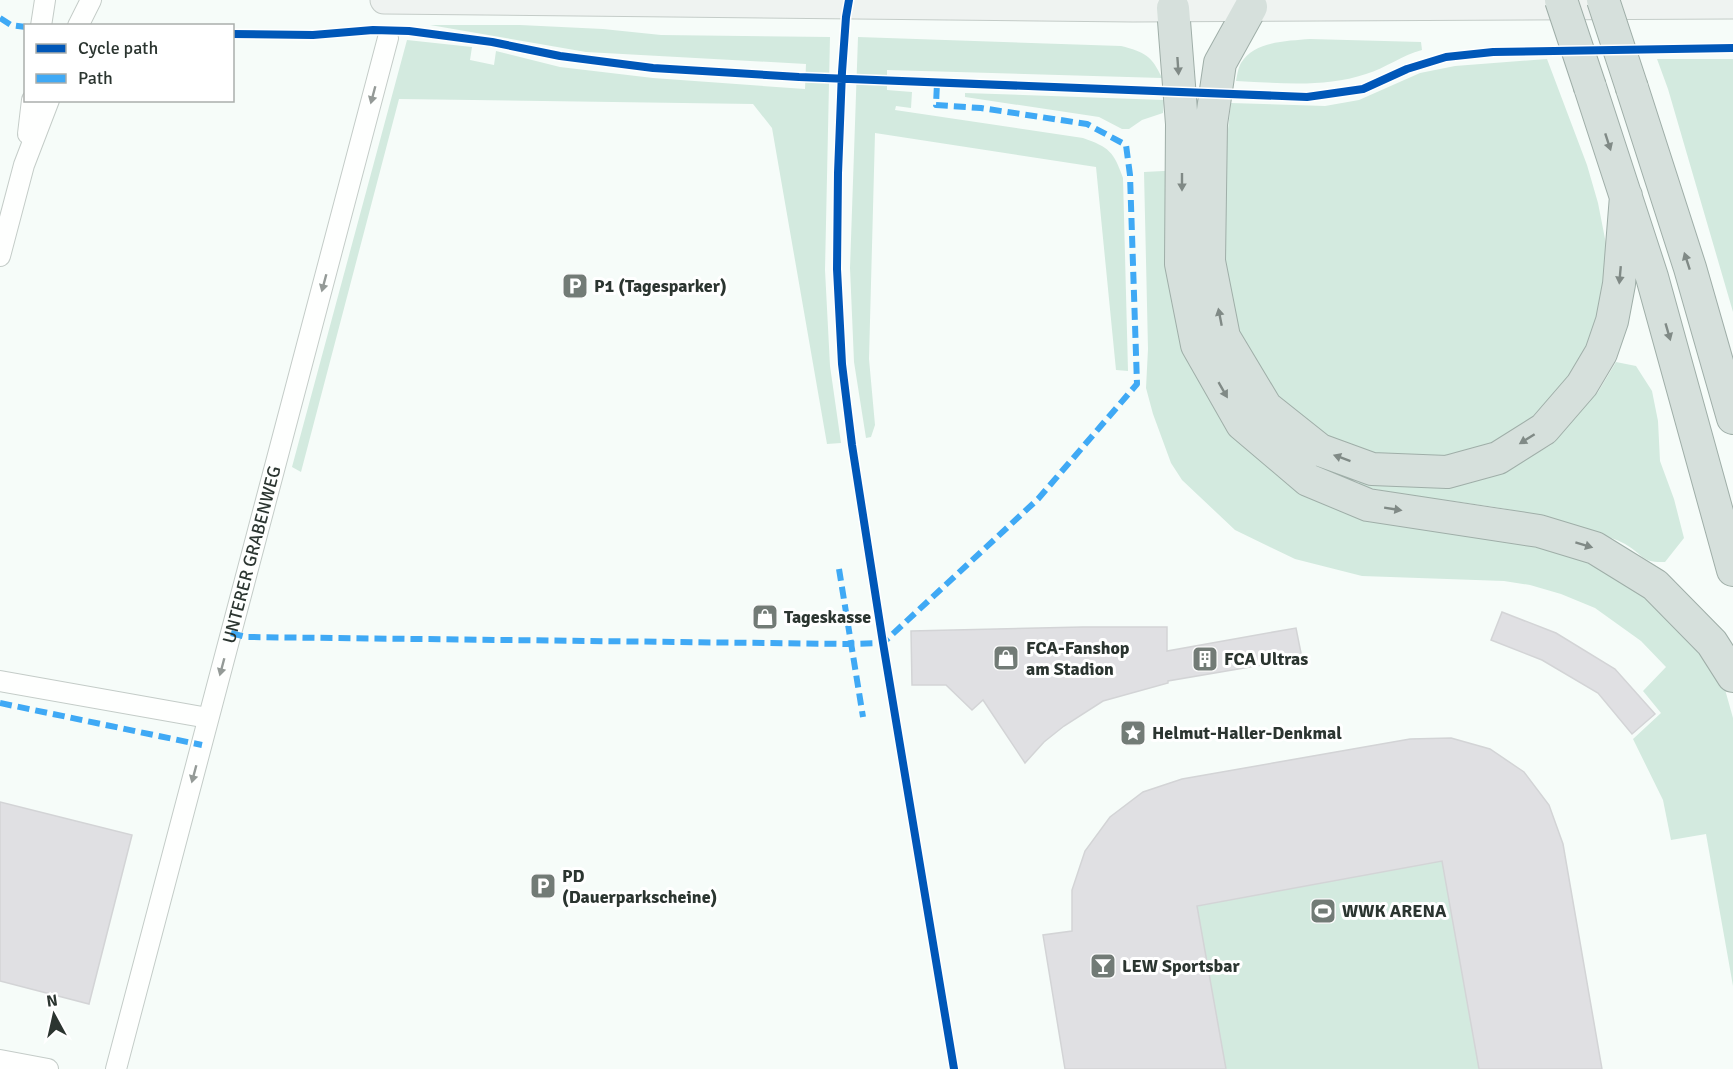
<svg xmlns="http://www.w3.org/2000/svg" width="1733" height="1069" font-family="Signika,sans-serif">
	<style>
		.green { fill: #d3eadf }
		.building { fill: #e0e0e3; stroke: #d3d4d6; stroke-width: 1.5 }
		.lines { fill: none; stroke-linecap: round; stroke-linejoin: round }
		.minor-casing { stroke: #c4ccc8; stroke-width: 22 }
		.secondary-casing { stroke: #c4ccc8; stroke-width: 29 }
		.trunk-casing { stroke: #9faea8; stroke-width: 34 }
		.minor { stroke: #fefffe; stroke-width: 20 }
		.secondary { stroke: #eff3f1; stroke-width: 27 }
		.trunk { stroke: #d6e0dc; stroke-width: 32 }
		.trunk-bridge-casing { stroke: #9faea8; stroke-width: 34; stroke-linecap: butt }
		.trunk-bridge { stroke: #d6e0dc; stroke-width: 32 }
		.quiet { stroke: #3fa9f5; stroke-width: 6; stroke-dasharray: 12 6; stroke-linecap: butt }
		.cycleway-casing { stroke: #fff; stroke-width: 11 }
		.cycleway { stroke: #0057b8; stroke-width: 8 }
		.oneway { fill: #808a86 }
		.oneway2 { fill: #949a97 }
		.labels { text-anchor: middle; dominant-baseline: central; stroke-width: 6; stroke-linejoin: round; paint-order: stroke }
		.poi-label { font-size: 18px; font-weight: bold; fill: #2b3530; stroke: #fff; text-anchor: start }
		.street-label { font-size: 18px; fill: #2b3530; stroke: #fff }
	</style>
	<rect width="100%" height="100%" fill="#f6fcf9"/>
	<path class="green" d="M430,25h90l83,4 58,6 169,2 -5,233 5,96 11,77 -14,1 -55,-316 -19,-24 -354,-5 -98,373 -9,-5 115,-427 65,7 -2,13 24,5 2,-14 64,16 93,11 152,11 1,-25 -220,-12z
		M858,37l263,9c24,6 31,10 41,32l-275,-8v20l25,2 -1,16 -15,-2 -1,4 188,28c26,9 31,14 40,40l5,193 -12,-1 -20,-203 -221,-34 -6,226 6,66 -4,12 -5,1 -12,-76 -4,-94z
		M1310,39l111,3 1,8c-20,5 -36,18 -56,24 -42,14 -86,9 -130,7 1,-5 2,-13 5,-18 13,-22 46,-22 69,-24z
		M1547,59l40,106 11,38 10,51 -14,92 -55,75 -46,26 -49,14 -70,-4 -48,-17 -50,-39 -39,-68 -14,-73v-87l8,-70 94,3 34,-6 61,-27 35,-7z
		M1657,59h76v253l-65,-223z
		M965,93l199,7 -1,13 -21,7 -13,9h-7l-23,-12 -134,-20z
		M1182,170l-1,94 127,216 287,68 117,95 21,75v268l-27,-152 -35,6 -8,-40 -30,-61 28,-26 -18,-22 23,-24 -25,-26 -46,-33 -34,-14 -31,-9 -26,-4 -142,-5 -67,-17 -60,-29 -53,-50 -11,-17 -18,-49 -7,-26 2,-39 -4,-177z
		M1616,362l20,4 16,25 6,30 2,40 14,38 10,39 -19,24c-24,1 -21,-7 -40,-18 -9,-5 -20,-8 -30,-12 -70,-28 -160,-29 -235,-46l-3,-10 162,-13 32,-18 25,-31 22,-22z
		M1451,738l39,11 34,23 25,33 14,39 39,225h-537l-22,-134 29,-4 1,-41 70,-98 39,-13 228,-40z"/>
	<path class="building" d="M1502,612l54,21 59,36 40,45 -23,20 -34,-41 -56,-33 -51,-20z
		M1083,627h84v24l129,-23 6,30 -134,23v2l-65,18 -39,25 -20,16 -19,21 -42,-63 -11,10 -26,-25h-34l-1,-54z
		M1451,738l39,11 34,23 25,33 14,39 39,225h-123l-37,-208 -245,45 29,163h-161l-22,-134 29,-4v-41l13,-39 25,-34 33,-25 39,-13 228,-40z
		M0,802l132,33 -43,169 -89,-23z"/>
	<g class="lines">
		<g class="minor-casing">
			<g id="minor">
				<path d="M41,26l4,-26"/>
				<path d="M78,26l13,-26"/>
				<path d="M28,134l4,-34"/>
				<path d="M0,256l24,-91 25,-65"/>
				<path d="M0,681l208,37"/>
				<path d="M0,1060l48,9"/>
				<path id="s1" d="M116,1069l272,-1031"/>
			</g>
		</g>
		<g class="secondary-casing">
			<path id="secondary" d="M384,0l749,8 600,-3"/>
		</g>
		<g class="trunk-casing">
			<path id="trunk" d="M1251,7l-31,56 -9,61 -2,137 15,76 42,70 54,43 52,19 75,3 51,-14 46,-29 38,-44 19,-32 11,-32 7,-37 7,-88
				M1173,8l9,116 -1,140 16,81 45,79 66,56 60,25 171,26 56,17 60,37 57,58 21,33
				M1590,87l62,190 81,293
				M1632,88l58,180 43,150"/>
		</g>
		<use href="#minor" class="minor"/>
		<use href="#secondary" class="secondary"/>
		<use href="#trunk" class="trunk"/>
		<g class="trunk-bridge-casing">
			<path id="trunk-bridge" d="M1561,0l29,87
				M1603,0l29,88"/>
		</g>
		<use href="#trunk-bridge" class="trunk-bridge"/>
		<path class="quiet" d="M0,18l11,7 15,2
			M839,569l24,148
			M231,633l15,4 604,7 33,-1 155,-144 99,-115 -7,-209 -4,-30 -39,-21 -106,-16 -45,-3 1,-22
			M0,703l202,42"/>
		<g class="cycleway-casing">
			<path id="cycleway" d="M849,0l-3,17 -4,55 -4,101 -1,96 5,95 10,81 31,198 71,426
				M232,34l81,1 60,-5 36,1 83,11 68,14 93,12 146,9 508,20 56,-8 44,-20 39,-12 47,-5 240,-4"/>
		</g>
		<use href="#cycleway" class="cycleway"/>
	</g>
	<defs><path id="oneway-solid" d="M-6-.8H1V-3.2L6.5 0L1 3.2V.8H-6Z" transform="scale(1.5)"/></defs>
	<g class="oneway">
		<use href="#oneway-solid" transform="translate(1178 66) rotate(86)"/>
		<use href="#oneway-solid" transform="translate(1608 142) rotate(72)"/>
		<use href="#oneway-solid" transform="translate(1182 182) rotate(90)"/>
		<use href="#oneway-solid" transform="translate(1687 261) rotate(-108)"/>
		<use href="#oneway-solid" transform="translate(1620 275) rotate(95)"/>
		<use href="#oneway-solid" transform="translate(1220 317) rotate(-101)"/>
		<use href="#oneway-solid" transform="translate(1668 332) rotate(74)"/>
		<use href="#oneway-solid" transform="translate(1223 390) rotate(60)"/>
		<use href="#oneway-solid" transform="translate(1527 439) rotate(148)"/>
		<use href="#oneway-solid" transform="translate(1342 458) rotate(-160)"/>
		<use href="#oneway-solid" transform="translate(1393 509) rotate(9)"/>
		<use href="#oneway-solid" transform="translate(1584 545) rotate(17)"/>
	</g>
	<g class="oneway2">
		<use href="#oneway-solid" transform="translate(373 95) rotate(105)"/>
		<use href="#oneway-solid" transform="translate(324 283) rotate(105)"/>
		<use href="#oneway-solid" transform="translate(222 667) rotate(105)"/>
		<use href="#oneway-solid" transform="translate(194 774) rotate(105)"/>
	</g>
	<defs>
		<g id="parking-square" transform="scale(1.35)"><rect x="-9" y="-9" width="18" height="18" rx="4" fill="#727b76" stroke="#fff"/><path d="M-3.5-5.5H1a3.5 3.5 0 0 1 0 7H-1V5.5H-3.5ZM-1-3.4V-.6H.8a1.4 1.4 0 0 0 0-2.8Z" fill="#fff"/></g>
		<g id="shop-square" transform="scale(1.35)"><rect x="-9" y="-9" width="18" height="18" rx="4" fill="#727b76" stroke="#fff"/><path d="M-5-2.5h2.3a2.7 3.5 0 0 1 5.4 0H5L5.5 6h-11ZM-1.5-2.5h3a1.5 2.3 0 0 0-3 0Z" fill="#fff"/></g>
		<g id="building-square" transform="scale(1.35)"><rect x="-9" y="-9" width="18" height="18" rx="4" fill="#727b76" stroke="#fff"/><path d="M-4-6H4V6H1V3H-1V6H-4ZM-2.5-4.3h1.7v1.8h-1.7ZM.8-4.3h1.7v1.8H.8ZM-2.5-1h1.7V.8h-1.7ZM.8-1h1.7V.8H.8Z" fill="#fff"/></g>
		<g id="sight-square" transform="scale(1.35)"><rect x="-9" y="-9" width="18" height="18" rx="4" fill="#727b76" stroke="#fff"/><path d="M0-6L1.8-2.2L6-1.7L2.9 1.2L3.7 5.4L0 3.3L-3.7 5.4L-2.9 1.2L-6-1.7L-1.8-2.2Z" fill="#fff"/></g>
		<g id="stadium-square" transform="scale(1.35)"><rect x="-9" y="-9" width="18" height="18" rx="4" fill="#727b76" stroke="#fff"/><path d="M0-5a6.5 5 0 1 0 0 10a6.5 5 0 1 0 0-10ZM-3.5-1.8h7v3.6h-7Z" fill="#fff"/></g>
		<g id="bar-square" transform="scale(1.35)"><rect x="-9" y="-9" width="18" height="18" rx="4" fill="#727b76" stroke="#fff"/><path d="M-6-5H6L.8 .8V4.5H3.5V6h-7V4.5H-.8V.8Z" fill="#fff"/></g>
	</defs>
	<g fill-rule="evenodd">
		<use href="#parking-square" x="575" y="286"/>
		<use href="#shop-square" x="765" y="617"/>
		<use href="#shop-square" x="1006" y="658"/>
		<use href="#building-square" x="1205" y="659"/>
		<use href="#sight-square" x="1133" y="733"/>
		<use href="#parking-square" x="543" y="886"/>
		<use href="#stadium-square" x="1323" y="911"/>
		<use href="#bar-square" x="1103" y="966"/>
	</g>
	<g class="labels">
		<g class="poi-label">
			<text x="594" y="286">P1 (Tagesparker)</text>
			<text x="784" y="617">Tageskasse</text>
			<text x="1026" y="648">FCA-Fanshop<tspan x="1026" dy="21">am Stadion</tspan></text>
			<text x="1224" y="659">FCA Ultras</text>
			<text x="1152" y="733">Helmut-Haller-Denkmal</text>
			<text x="562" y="876">PD<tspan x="562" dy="21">(Dauerparkscheine)</tspan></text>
			<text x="1342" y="911">WWK ARENA</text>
			<text x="1122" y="966">LEW Sportsbar</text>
		</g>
		<g class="street-label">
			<text stroke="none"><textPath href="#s1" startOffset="532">UNTERER GRABENWEG</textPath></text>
		</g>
	</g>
	<rect x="24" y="24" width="210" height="78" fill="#ffffff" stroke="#aaaeac" stroke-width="1.5"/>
	<rect x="36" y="44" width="30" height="9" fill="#0057b8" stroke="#aaaeac" stroke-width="1.5"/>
	<text x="78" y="54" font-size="18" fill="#2b3530">Cycle path</text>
	<rect x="36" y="74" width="30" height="9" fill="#3fa9f5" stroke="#aaaeac" stroke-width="1.5"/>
	<text x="78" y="84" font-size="18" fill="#2b3530">Path</text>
	<g transform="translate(54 1015) rotate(352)" stroke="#ffffff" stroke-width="4.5" paint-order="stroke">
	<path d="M0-4.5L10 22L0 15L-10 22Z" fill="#2b3530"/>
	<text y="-9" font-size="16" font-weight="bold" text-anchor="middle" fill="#2b3530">N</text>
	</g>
</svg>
